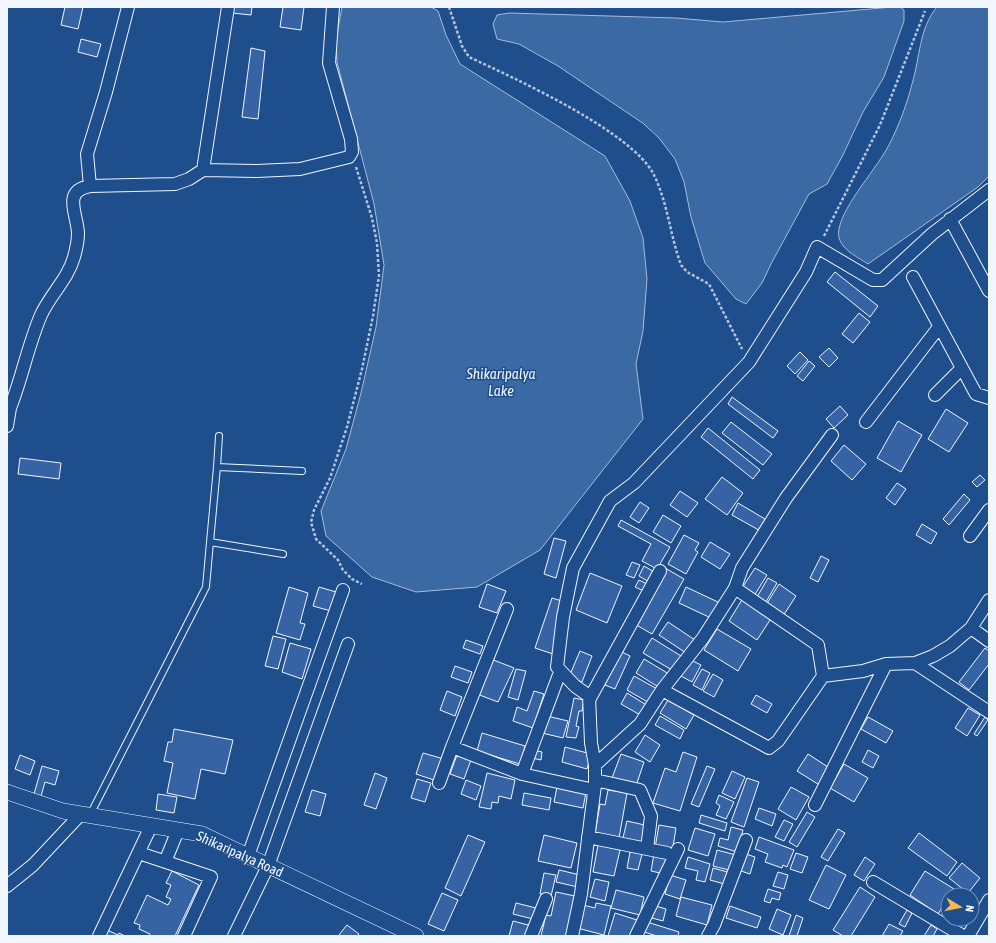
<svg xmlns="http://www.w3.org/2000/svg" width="996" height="943" font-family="'Asap Condensed',sans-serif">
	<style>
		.water { fill: #3b69a3; stroke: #a8bbd7 }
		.building { fill: #3563a3; stroke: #f2f6ff }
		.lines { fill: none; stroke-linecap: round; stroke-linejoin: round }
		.service-casing { stroke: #f2f6ff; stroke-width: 8 }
		.minor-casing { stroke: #f2f6ff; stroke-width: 14 }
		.tertiary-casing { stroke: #f2f6ff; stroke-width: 16 }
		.path { stroke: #b3c4dc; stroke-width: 2.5; stroke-dasharray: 3 2; stroke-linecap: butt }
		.service { stroke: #1f4e8c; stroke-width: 6 }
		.minor { stroke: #1f4e8c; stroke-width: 12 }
		.tertiary { stroke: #1f4e8c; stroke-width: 15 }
		.labels { text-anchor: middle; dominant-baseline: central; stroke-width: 3; stroke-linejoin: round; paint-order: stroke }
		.street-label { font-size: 14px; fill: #f2f6ff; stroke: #1f4e8c }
		.water-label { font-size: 15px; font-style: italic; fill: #f2f6ff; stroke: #1f4e8c }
	</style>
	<rect width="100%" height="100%" fill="#1f4e8c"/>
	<path class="water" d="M342,7h89l7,4 8,24 14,29 145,92 25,45 13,37 4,41 -4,52 -7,33 7,55 -103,131 -63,37 -61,5 -44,-15 -46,-41 -5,-25 25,-62 15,-56 15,-66 8,-62 -10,-61 -37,-142 -1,-22z
		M893,7h7l4,3v11l-20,56 -21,35 -20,43 -16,29 -18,10 -38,70 -9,19 -16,21 -10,-5 -31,-36 -14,-46 -7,-35 -9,-23 -16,-21 -15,-14 -86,-58 -39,-22 -22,-5 -4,-15 4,-9 12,-2 167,5 47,4z
		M937,7h52v169l-11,11 -110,77c-12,-8 -33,-17 -29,-35 5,-26 38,-60 51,-86 9,-18 17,-39 22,-59 8,-26 7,-56 25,-77z"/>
	<path class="building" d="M65,7h18l-5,22 -17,-4z
		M233,7h19l-1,8 -19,-2z
		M283,7h21l-3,23 -21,-3z
		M81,39l20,5 -4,13 -19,-5z
		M251,48l14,3 -7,68 -16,-2z
		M835,272l43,34 -8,11 -43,-35z
		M859,313l11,9 -17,21 -11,-9z
		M829,348l9,10 -9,9 -10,-10z
		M800,352l8,8 -13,14 -8,-8z
		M809,361l6,5 -12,15 -6,-5z
		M732,397l46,34 -5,7 -45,-34z
		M840,406l8,9 -14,13 -8,-9z
		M946,409l22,14 -19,29 -21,-13z
		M898,421l24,14 -21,37 -24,-14z
		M731,422l41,32 -9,11 -41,-32z
		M708,428l52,42 -7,9 -52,-42z
		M844,445l22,19 -14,16 -21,-19z
		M20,458l41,5 -2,16 -41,-5z
		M980,475l5,5 -8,7 -5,-5z
		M722,477l21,16 -16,22 -22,-16z
		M897,483l9,6 -11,16 -9,-7z
		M680,491l18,12 -11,14 -17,-12z
		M964,494l6,6 -21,25 -6,-6z
		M640,502l9,6 -10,15 -9,-6z
		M738,503l32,19 -6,11 -32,-18z
		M663,515l18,11 -10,17 -18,-11z
		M621,520l49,27 -13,22 -15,-8 9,-17 -33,-18z
		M922,524l15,9 -6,11 -15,-9z
		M684,535l15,8 -4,7 3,2 -12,22 -18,-10z
		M554,538l12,3 -10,37 -12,-4z
		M710,542l20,12 -10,15 -19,-12z
		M821,556l8,4 -11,22 -8,-4z
		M632,562l8,3 -6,13 -8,-3z
		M644,566l12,7 -5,10 -12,-7z
		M665,568l19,11 -32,55 -19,-11z
		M755,568l12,7 -13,21 -12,-8z
		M590,573l32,13 -15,37 -31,-13z
		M768,578l9,5 -11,19 -9,-5z
		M639,580l10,5 -3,7 -11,-5z
		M487,584l19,7 -9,22 -18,-6z
		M779,584l17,12 -13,20 -17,-11z
		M289,587l19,6 -8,30 5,1 -5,16 -24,-7z
		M319,587l17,5 -5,19 -18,-5z
		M686,587l34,16 -7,16 -34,-16z
		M552,598l13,4 -12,52 -18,-6z
		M743,598l29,19 -15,23 -28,-19z
		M668,622l27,18 -9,13 -27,-18z
		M717,629l34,20 -13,22 -34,-21z
		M273,636l13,3 -8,30 -13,-3z
		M652,638l29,18 -9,14 -29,-17z
		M466,640l17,6 -3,8 -17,-6z
		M290,643l21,6 -9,30 -20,-7z
		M985,648l4,3v13l-20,26 -10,-8z
		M580,651l12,5 -10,26 -13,-5z
		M620,651l10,5 -15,33 -10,-4z
		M491,659l23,9 -16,34 -21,-8z
		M644,659l25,15 -9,14 -24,-15z
		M689,659l12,6 -9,17 -11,-6z
		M455,666l17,6 -4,11 -17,-6z
		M516,669l10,2 -8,29 -10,-3z
		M702,669l8,4 -8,17 -9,-5z
		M713,674l10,6 -9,17 -11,-6z
		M634,676l25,14 -8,14 -24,-14z
		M447,691l15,6 -7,19 -15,-6z
		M534,691l10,3 -11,34 -20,-7 4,-14 10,4z
		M627,693l21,13 -6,10 -21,-12z
		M756,695l16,9 -5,9 -16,-9z
		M574,698l10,2 -2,11h-3l-3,15 3,1 -3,11 -10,-1z
		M668,700l26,15 -8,14 -26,-16z
		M968,708l12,7 -13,21 -12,-8z
		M547,716l21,5 -5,17 -21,-5z
		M660,716l24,14 -4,9 -25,-14z
		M868,717l25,14 -7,12 -25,-14z
		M985,717l3,3 -11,16 -3,-2z
		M174,729l59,11 -8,34 -24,-5 -6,30 -28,-6 6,-30 -9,-2 4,-19h4z
		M482,733l43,13 -5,18 -43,-13z
		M645,735l15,10 -10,17 -15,-10z
		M565,747l26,7 -4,15 -25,-7z
		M533,750l9,2 -1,8 -9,-2z
		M868,750l11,6 -6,12 -11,-6z
		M683,752l14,5 -17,54 -27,-8 12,-35 11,4z
		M423,753l21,6 -7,22 -21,-7z
		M621,754l23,8 -8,24 -24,-8z
		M808,754l23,15 -10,17 -24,-15z
		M20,755l15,6 -5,14 -15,-6z
		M457,755l14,5 -7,19 -14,-5z
		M844,764l24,14 -14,24 -24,-14z
		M42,766l17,5 -4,14 -10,-3 -4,14 -7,-2z
		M707,766l8,3 -16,38 -8,-3z
		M732,771l13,6 -10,22 -13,-6z
		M375,773l12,5 -11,31 -12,-4z
		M487,773l28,7 -4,19 -12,-3 -1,7 -6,-1 -1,7 -12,-2z
		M747,778l12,4 -15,45 -13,-5z
		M417,779l14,4 -6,19 -14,-4z
		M466,780l15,6 -5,14 -15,-6z
		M557,787l29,5 -3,16 -29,-6z
		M791,787l18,10 -13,23 -18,-11z
		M312,790l14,4 -6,22 -15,-4z
		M608,790l19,3 -8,45 -24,-4 5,-30 5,1z
		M524,793l27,5 -2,12 -27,-5z
		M158,794l19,3 -3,16 -18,-3z
		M719,795l15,7 -8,17 -10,-4 4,-9 -4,-3z
		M759,808l17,6 -4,12 -17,-7z
		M807,812l8,5 -18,30 -8,-5z
		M701,815l26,8 -2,8 -26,-8z
		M784,820l9,4 -9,17 -9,-4z
		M627,821l22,5 -6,25 -22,-5z
		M659,825l17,3 -6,37 -5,9 -14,-3z
		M731,827l12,3 -6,22 -19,-6 2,-8 8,2z
		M695,828l20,6 -7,22 -20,-6z
		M838,829l7,4 -17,28 -7,-4z
		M919,833l38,29 -10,14 -39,-28z
		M468,835l17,7 -24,54 -16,-8z
		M544,835l33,8 -6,25 -33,-7z
		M759,837l35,13 -7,17 -4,-2 -1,3 -17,-6 3,-8 -13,-5z
		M598,845l22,5 -6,26 -21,-4z
		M717,850l19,5 -3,16 -20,-5z
		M630,852l12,2 -4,16 -11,-2z
		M743,853l12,4 -5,17 -12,-4z
		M796,853l12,4 -6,16 -12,-4z
		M688,857l22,7 -5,18 -9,-2 2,-9 -13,-3z
		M865,857l10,7 -11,17 -10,-6z
		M962,863l18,15 -12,15 -19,-15z
		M826,865l20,10 -17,34 -20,-9z
		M713,868l18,5 -3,12 -18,-5z
		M559,870l21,5 -2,12 -22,-5z
		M172,871l27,14 -24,51h-26l1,-2 -11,-5 1,-4 -6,-2 13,-28 21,10 3,-6 -5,-2 5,-12 -5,-2z
		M925,871l29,18 -4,6h-2v3l-10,16 -28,-19z
		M778,872l10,3 -4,14 -11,-3z
		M544,873l12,2 -5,21 -11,-2z
		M670,875l16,5 -6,19 -15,-5z
		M595,879l14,3 -4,19 -15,-4z
		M860,887l15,10 -24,39h-8l-10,-6z
		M768,889l13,4 -2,7 -7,-2 -2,5 -6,-2z
		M616,890l28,7 -4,18 -29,-7z
		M556,892l19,4 -9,40h-25l5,-21 5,1z
		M442,893l16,7 -14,31 -16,-7z
		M681,897l31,8 -5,20 -31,-9z
		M516,903l20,5 -3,11 -20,-5z
		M596,903l15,3 -7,29 -27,-7 6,-23 12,3z
		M656,906l10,3 -3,12 -11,-3z
		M730,906l31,11 -4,11 -31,-10z
		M777,909l14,6 -8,20 -14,-6z
		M907,910l5,3 -7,14 -6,-3z
		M615,913l22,7 -6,16h-23z
		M796,915l7,3 -6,18h-8z
		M513,921l19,5 -3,10h-20z
		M647,922l32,10 -1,4h-21l-13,-4z
		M889,924l14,7 -3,5h-18z
		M347,925l12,9 -2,2h-19z
		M931,925l6,4 -4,7h-9z
		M107,930l11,5 1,-2 6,3h-21z"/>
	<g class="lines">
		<g class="service-casing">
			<path id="service" d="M217,467l2,-31
				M210,542l7,-75 85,4
				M90,815l116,-228 4,-45 73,12"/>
		</g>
		<g class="minor-casing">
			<path id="minor" d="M203,170l25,-163
				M90,186l-3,-32 19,-62 22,-85
				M950,219l39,72
				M913,277l63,117 13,4
				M935,395l27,-27
				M7,408h3l-3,18
				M10,408c12,-30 18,-63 31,-93 9,-20 27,-36 33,-58 2,-7 4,-17 4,-24 -1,-20 -16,-42 12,-47l85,-2 14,-5 14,-9 54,1 43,-2 49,-12 3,-5 -1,-13 -22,-76 4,-56
				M866,422l73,-95
				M970,536l19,-26
				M735,588l83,57 5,31
				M507,609l-55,138 70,27 72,16
				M971,628l18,13
				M915,663l74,49
				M662,690l107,58 9,-7 45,-65 40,-5 23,-7 29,-1 18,-7 17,-10 21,-18 18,-28
				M589,700l71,-129
				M595,765l45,-41 22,-34 41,-52 32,-50 7,-20 44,-70 46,-63
				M522,774l38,-102
				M595,780l45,10 11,26 -4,33
				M439,783l13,-36
				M815,805l71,-141
				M588,837l79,16
				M139,853l72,24 -27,59
				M248,856l95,-266
				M165,862l13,-32
				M873,882l90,54
				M7,886l26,-21 48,-51
				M99,936l52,-110
				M234,936l34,-70 80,-222
				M531,936l15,-37
				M572,936l9,-42 14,-109v-20l-4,-22 -2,-47 -14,-10 -18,-19 6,-50 10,-49 37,-67 24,-18 115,-121 57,-90 11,-25 56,33h9l50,-46 57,-44
				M636,936l42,-87
				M708,936l6,-11 32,-85
				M968,936l21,-36"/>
		</g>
		<g class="tertiary-casing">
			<path id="tertiary" d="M7,792l56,19 139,23 214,102"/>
		</g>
		<path class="path" d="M449,7l13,39 7,11c45,21 164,75 185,118 14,29 16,60 27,90l6,7 22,12 33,65
			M356,167l16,51 5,25 2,33 -6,40 -11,53 -15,58 -17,51 -16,32 -3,12 5,17 22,21 5,10 9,9 10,5
			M824,236l56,-111 45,-114"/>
		<use href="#service" class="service"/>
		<use href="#minor" class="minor"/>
		<use href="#tertiary" class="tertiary"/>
	</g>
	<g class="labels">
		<g class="street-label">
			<text transform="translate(240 854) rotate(24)">Shikaripalya Road</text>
		</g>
		<g class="water-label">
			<text x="501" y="373">Shikaripalya<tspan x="501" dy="17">Lake</tspan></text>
		</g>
	</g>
	<rect width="996" height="943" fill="none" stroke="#f2f6ff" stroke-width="16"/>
	<g transform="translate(960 907) rotate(100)"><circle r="19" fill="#1f4e8c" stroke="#7391ba"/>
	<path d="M0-3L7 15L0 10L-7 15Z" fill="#ffb74d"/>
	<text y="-6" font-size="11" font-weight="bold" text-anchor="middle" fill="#f2f6ff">N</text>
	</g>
</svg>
